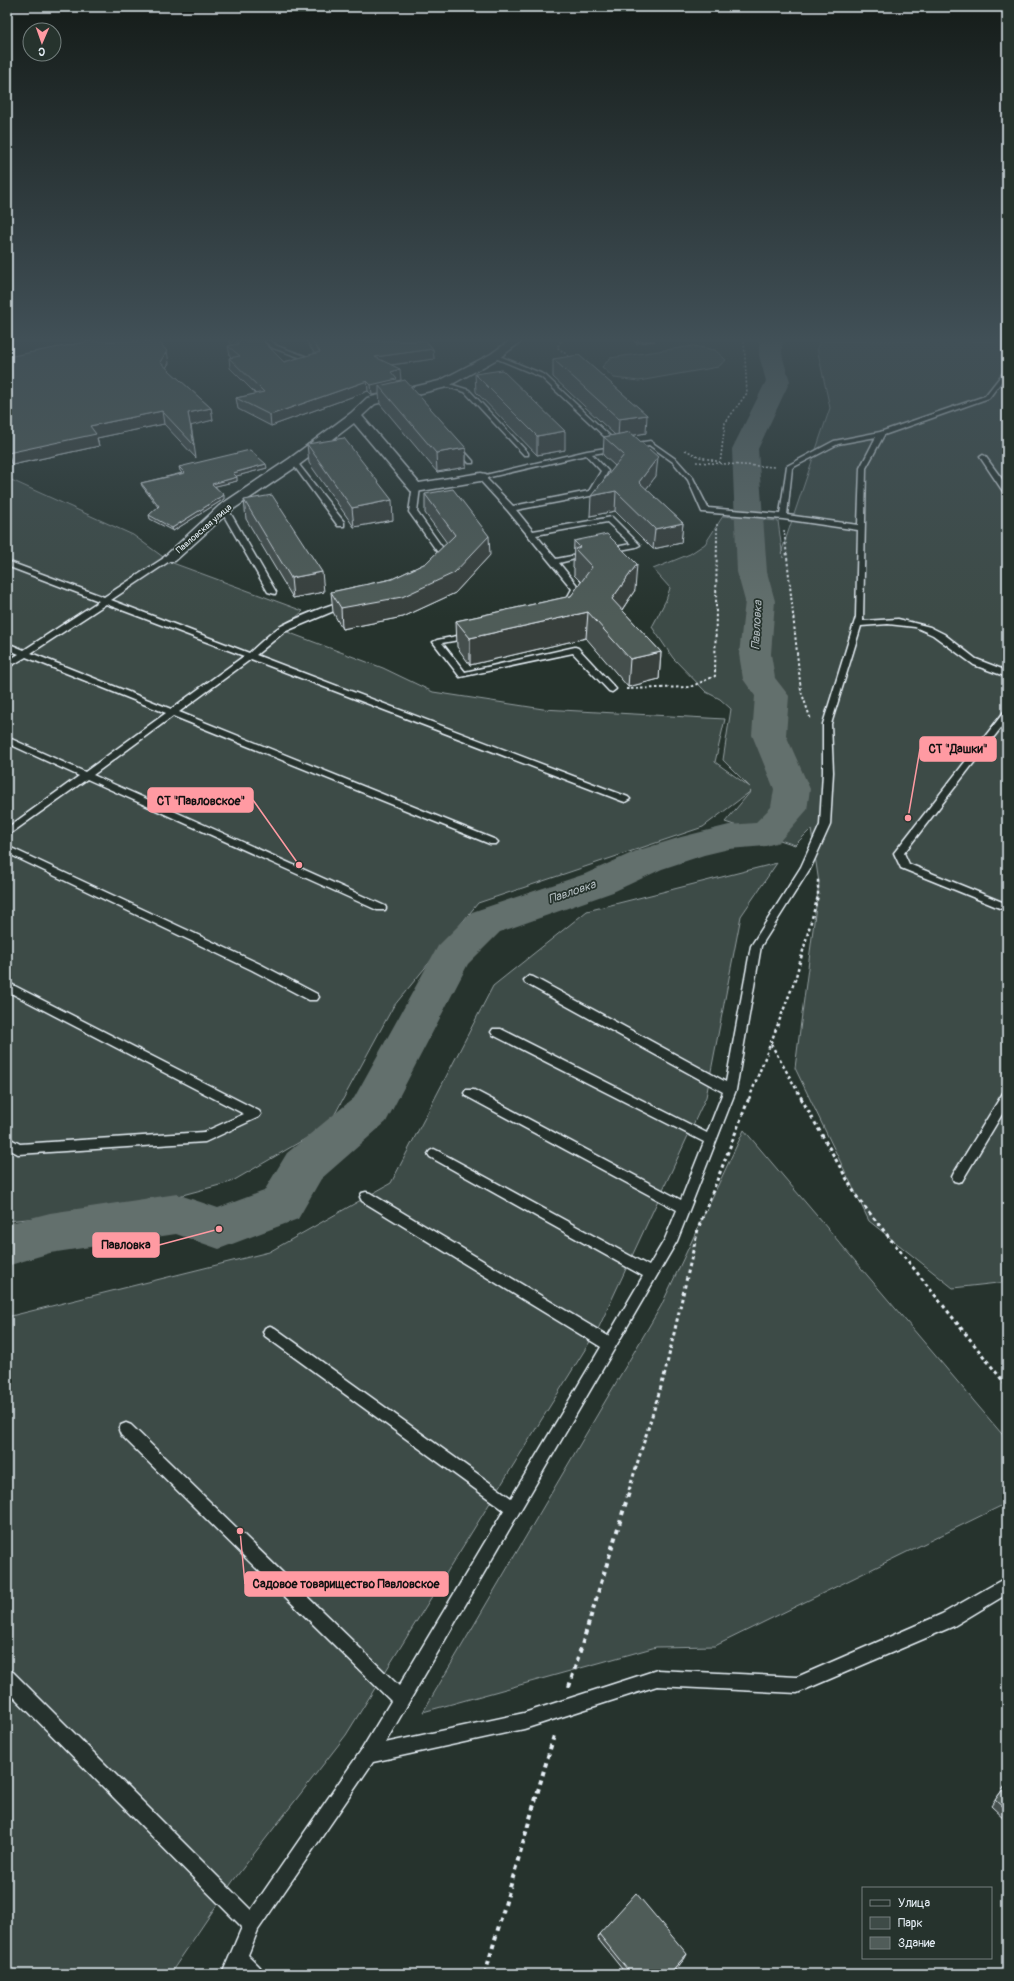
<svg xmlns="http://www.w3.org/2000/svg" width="1014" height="1981" font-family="Pangolin,sans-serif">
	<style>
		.green { fill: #3e4b47; stroke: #939ea0 }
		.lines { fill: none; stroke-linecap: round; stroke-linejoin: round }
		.river { fill: #636f6d; fill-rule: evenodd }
		.service-casing { stroke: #e8f1f8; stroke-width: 3 }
		.minor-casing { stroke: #e8f1f8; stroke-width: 3 }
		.path-far4 { stroke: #e8f1f8; stroke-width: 1.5; stroke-dasharray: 2 2; stroke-linecap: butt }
		.path-far3 { stroke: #e8f1f8; stroke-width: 2; stroke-dasharray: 2.5 2.5; stroke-linecap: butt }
		.path-far2 { stroke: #e8f1f8; stroke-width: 2.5; stroke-dasharray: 3 3; stroke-linecap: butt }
		.path-far1 { stroke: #e8f1f8; stroke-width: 3; stroke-dasharray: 3.5 3.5; stroke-linecap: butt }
		.path { stroke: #e8f1f8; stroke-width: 4; stroke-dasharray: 4.5 4.5; stroke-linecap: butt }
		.service { fill: #26332d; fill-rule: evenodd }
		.minor { fill: #26332d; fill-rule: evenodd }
		.wall { fill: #454f4d; stroke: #e8f1f8 }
		.shaded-wall { fill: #38403e; stroke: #e8f1f8 }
		.building { fill: #505c59; stroke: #e8f1f8 }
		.labels { text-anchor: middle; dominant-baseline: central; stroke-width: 3.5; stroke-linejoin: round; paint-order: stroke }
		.far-street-label { font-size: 9px; fill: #e8f1f8; stroke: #26332d }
		.water-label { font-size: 12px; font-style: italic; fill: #b3bdc0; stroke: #26332d }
		.leader { fill: none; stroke: #ff9aa2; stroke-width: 1.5 }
		.callout-dot { fill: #ff9aa2; stroke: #26332d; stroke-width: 1.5 }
		.callout { fill: #ff9aa2; stroke: #ff9aa2; stroke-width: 1.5 }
		.callout-label { font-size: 12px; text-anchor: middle; font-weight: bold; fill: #111 }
	</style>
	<rect width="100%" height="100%" fill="#26332d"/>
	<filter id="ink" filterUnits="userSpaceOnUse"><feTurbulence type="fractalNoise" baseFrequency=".025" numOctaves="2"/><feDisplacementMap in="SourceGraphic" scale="8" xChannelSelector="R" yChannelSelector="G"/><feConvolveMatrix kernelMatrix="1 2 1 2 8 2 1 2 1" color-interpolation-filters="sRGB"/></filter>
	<g filter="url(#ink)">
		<path class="green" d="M820,341h187v941l-54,6 -84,-67 -74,-153 24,-185 -8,-54 -16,16 -70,-23 26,-31 -48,36 -225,76 -85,104 -64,118 -98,57 -101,27 -123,12v-743l126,57 37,27 133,49 -21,19 101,38 50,24 110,17 182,10 -10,43 35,25 -27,-27 8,-51 -11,-10 -14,-7 -33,-34 -21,-31 14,-27 4,-12 -17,-19 37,-15 15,-10 18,-28 55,5 5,37 -1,-8 48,-142 -13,-60z
			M693,346l22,4 11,10 -8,7 -79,14 -25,-3 -12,-11 8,-9z
			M777,863l-36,53 -35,181 -107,230 -253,408 -113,146 -63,93h-163v-657l262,-65 122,-69 102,-197 94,-75z
			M744,1130l263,310v63l-292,143 -59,1 -233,65 238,-406z"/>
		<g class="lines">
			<path class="river" d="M759,341h25c-6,11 3,28 6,40l-32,68 9,123 8,29 -4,53 4,24 14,18 -3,39 24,54 -3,21 -28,32 -13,4 -37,3 -25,6 -42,14 -49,23 -113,40 -32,32 -82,158 -65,57 -23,40 -79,30 -43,-15 -126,19 -43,13v-42l43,-11 127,-19 41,14 46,-17 23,-38 67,-55 84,-152 34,-34 113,-38 51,-23 45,-14 48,-12 26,-2 16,-16 3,-18 -22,-54 3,-39 -12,-17 -4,-25 6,-53 -8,-29 -5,-123 34,-68 -7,-26z"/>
			<g class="service-casing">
				<path id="service" d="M265,341h6l6,5 36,13 -5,1 -35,-12z
					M493,355h4l48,20 65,61v2h-4l-65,-61 -48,-20z
					M1007,368v6l-18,24 -105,37 -18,33 -3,153 35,-2 32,8 14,7 32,25 31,12v6l-33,-12 -41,-30 -18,-8 -27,-3 -27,2 -30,98 2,48 -3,53 -19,42 -50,79 -25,144 -59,151 -292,502 139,-30 133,-43 140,7 145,-63 65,-37v17l-53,32 -157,67 -140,-7 -133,43 -151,33 -115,168 -10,25 12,12 2,7h-40l20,-47 -235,-237v-20l6,2 238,238 111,-161 29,-48 -270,-266 -2,-5 2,-5 5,-2 5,2 268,261 105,-176 -239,-174 -2,-4 2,-4 5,-2 5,2 236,170 90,-151 -239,-146 -2,-4 2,-4 4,-1 4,1 238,143 35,-60 -213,-119 -2,-3 2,-3 4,-2 4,2 211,115 16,-27 12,-29 -211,-114 -2,-3 2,-3h8l207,110 23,-58 -211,-107 -2,-3 2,-3h8l206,104 16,-41 -198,-109 -1,-3 5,-4 4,1 193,105 25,-136 50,-79 19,-42 3,-53v-48l33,-107 2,-87 -75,-11 -81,-7 -14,-32 -15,-18 -24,-17 -57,9 16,17 -13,24 -79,15 17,21 79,-14 28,28 -4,2 -31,6v-4l26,-5 -24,-22 -71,13 20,24 31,-6 4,2 -32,8 21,26 -7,13h-3l-4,-2 6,-11 -64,-78 -31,-34 110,-26 63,-10 27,19 16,18 15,30 72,6 7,-48 47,-25 46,-9 105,-36zM876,437l-16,31 -2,57 -71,-10 5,-47 46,-24zM586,455l15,16 -12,20 -76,15 -27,-28z
					M443,382l26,8 59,63v2h-4l-59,-63 -24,-7 -1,-1z
					M455,445h4l14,16v2h-4l-14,-16z
					M983,455l2,1 22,30v7h-3l-24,-36z
					M292,461h4l48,61v4h-6l-46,-63z
					M413,485l7,2 -3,25 30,42 -7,8 -7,-2 6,-6 -30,-42z
					M221,507l7,2 48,83 -1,2 -7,-2 -48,-83z
					M167,556l7,2 -63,42 138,53c9,-8 19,-18 29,-25 9,-6 61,-29 70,-27v4l-64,27 -28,23 372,142 2,2 -5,3 -3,-1 -371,-142 -72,53 317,128 2,2 -2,2h-6l-317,-128 -80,59 292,131 1,2 -1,2h-8l-290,-131 -80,57v-8l72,-52 -72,-33v-6l78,35 81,-59 -140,-56 -19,11v-7l12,-7 -12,-5v-6l17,7 75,-49 -92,-35v-5l97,36zM106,604l138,52 -73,53 -140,-56z
					M472,633l4,2 -1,2 -33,6 23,29 110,-25 3,1 38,41 -4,3 -3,-1 -36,-38 -113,24 -27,-35 4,-2z
					M1007,711v9l-103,133 5,11 98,40v7l-106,-43 -7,-15 110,-141z
					M7,846l253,118 57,30 2,3 -2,3h-8l-57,-30 -245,-117z
					M7,982l252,129 2,3 -2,3 -54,25 -187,12 -11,-6v-11l13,7 184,-12 40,-18 -237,-123z
					M1007,1092v14l-45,75 -4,1 -4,-1 -2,-4 2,-4 49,-80z"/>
			</g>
			<g class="minor-casing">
				<path id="minor" d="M509,341h13l-23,17 -52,29 -72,17 -13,12 57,67 62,-10 5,1 2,3 -2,3 -70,12 -5,-1 -57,-68 -55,42 -70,47 -54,49h-10l-2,-3 56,-52 70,-47 62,-46 16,-15 72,-17 52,-27z"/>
			</g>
			<path class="path-far4" d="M561,341l-4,6 14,11
				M685,450l15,7 20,5
				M696,462l79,5
				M720,464l5,-41 22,-30 -3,-52
				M717,524v15
				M784,530l1,9"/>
			<path class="path-far3" d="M785,538l16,153 10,29
				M626,689l64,-2 25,-11 2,-138"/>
			<path class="path-far2" d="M771,1044l31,55
				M749,1099l46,-119 23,-84v-17"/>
			<path class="path-far1" d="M801,1098l56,99 150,189
				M629,1490l35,-113 34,-148 51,-131"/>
			<path class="path" d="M569,1687l61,-198
				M485,1974l70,-242"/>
			<use href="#service" class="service"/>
			<use href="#minor" class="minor"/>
		</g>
		<path class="wall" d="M229,341h34l21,21 31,-8 -9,-13h120l7,8 1,10 -43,6 10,15 -4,1v1l69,66v19l-29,5 -57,-68 -1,-10 -7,1 -4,-4 -97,35 -33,-17 -2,-11 20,-4 -26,-26 -1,-10h3l-2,-2 -2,-10 4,-1z
			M633,341h22l-19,2z
			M7,357l162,6 -3,5 45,40 2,12 -22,5 5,33 -32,-34 -67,14 2,8 -87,19 -5,-7z
			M553,359l93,74 -12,2 22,41 -10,13 37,34 -2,20 -28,6 -38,-38 -25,5 25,-50 -12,-11 1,-18 11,-2 -62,-58z
			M475,374l90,76 -28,5 -61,-63z
			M307,444l86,76 -39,7 -45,-64z
			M179,467l88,1 -31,8 1,5 -22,5 9,13 -51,32 -23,-12 -1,-4 9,-8 -16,-21 -1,-3 41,-10 -2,-2z
			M425,494l65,61 -35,38 -52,24 -61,12 -9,-17 -2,-20 61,-13 34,-16 21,-20 -22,-30z
			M244,500l80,92 -31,6 -47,-79z
			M574,541l61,49 -13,20 39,42 -2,27 -31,8 -42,-49 -116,27 -13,-18 -1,-26 115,-25 10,-14 -7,-7v-7l-1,-1z
			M1007,1783v38l-16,-15z
			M599,1934l86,24 -13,16h-46l-28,-35z"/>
		<path class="shaded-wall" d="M636,341h19l-19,2z
			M433,349l1,10 -58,8 -1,-10z
			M167,351l2,12 -7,11 -2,-12z
			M400,369l1,11 -4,1 1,8 -19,-3v8l-7,1 -1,-10 20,-13z
			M367,381l1,10 -97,35 -1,-11z
			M211,408l2,12 -23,6 -2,-13z
			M162,411l2,13 -67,14 2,8 -87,19 -4,-12 82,-27z
			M647,415l-1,18 -28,5 1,-19z
			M565,431v19l-28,5v-19z
			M466,448v19l-29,5 -1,-19z
			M658,457l-2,19 -19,25 2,-19z
			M266,464l1,4 -34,9v-4z
			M237,477v4l-25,6v-3z
			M616,491l-1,20 -25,5 1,-20z
			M224,495v4l-51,32 -1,-3z
			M392,500l1,20 -39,7 -2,-19z
			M683,523l-2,20 -28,6 2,-20z
			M489,536l1,19 -35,38 -52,24 -61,12 -1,-21z
			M637,564l-2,26 -24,36 1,-27z
			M322,572l2,20 -31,6 -2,-20z
			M588,612l-2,26 -116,27v-27z
			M661,652l-2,27 -31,8 2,-28z
			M687,1954l-2,4 -13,16h-3z"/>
		<path class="building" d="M91,341h67l9,10 -7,11 51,46 -23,5 6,32 -32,-34 -72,15 6,8 -88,19 -1,-3v-93z
			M236,341h27l21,21 36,-10 -8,-11h114l7,8 -58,8 25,12 -9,3 6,7 -26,6 -4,-4 -97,34 -34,-17 28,-6 -35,-34 11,-2 -12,-10 10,-2z
			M579,355l68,60 -28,4 -66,-60z
			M502,370l63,61 -28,5 -62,-62z
			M405,380l61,68 -30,5 -57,-67z
			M630,432l28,25 -19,25 44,41 -28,6 -39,-38 -25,5 33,-41 -20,-18z
			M344,438l48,62 -40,8 -45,-64z
			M250,450l16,14 -33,9 4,4 -25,7 12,11 -52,33 -23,-13 10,-9 -18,-23 44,-10 -6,-6z
			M453,489l36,47 -35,37 -52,24 -61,11 -10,-16 61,-13 34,-16 29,-28 -30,-41z
			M272,495l50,77 -31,6 -47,-78z
			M607,534l30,30 -25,35 49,53 -31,7 -42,-47 -118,26 -14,-17 115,-25 21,-29 -17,-18 5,-2 -6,-6z
			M1007,1784v27l-12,-11z
			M636,1893l51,61 -18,20h-38l-32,-40z"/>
	</g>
	<linearGradient id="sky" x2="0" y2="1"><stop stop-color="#151c19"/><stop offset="0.55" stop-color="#415057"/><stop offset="1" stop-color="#415057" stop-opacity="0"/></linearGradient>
	<rect width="1014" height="618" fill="url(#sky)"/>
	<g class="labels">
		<g class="far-street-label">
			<text transform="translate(204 529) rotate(-41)">Павловская улица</text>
		</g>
		<g class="water-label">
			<text transform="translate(757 625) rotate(-87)">Павловка</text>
			<text transform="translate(572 892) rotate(-19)">Павловка</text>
		</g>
	</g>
	<path class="leader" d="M908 818L920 749M299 865L253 800M219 1229L159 1245M240 1531L245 1584"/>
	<g class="callout-dot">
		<circle cx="908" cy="818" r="4"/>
		<circle cx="299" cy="865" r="4"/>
		<circle cx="219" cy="1229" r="4"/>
		<circle cx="240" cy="1531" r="4"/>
	</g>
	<g class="callout">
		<rect x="920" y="737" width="76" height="24" rx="4"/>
		<rect x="148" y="788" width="105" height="24" rx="4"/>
		<rect x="93" y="1233" width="66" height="24" rx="4"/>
		<rect x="245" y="1572" width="203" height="24" rx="4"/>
	</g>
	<g class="callout-label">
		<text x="958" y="753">СТ "Дашки"</text>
		<text x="201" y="805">СТ "Павловское"</text>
		<text x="126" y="1249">Павловка</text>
		<text x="346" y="1588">Садовое товарищество Павловское</text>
	</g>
	<rect width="1014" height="1981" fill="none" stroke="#26332d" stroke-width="24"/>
	<rect x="12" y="12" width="990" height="1957" fill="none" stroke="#e8f1f8" stroke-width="1.5" filter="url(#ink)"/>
	<rect x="862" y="1887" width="130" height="72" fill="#26332d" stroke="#747f7e"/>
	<rect x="870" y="1900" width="20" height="6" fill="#26332d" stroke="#747f7e"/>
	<text x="898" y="1907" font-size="12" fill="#e8f1f8">Улица</text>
	<rect x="870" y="1917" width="20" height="12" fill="#3e4b47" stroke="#747f7e"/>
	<text x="898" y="1927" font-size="12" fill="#e8f1f8">Парк</text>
	<rect x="870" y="1937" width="20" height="12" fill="#505c59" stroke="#747f7e"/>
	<text x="898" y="1947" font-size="12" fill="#e8f1f8">Здание</text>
	<g transform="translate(42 42) rotate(182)"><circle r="19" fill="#26332d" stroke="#747f7e"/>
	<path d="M0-3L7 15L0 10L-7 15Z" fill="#ff9aa2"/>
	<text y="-6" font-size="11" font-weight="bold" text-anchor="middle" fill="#e8f1f8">С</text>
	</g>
</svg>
